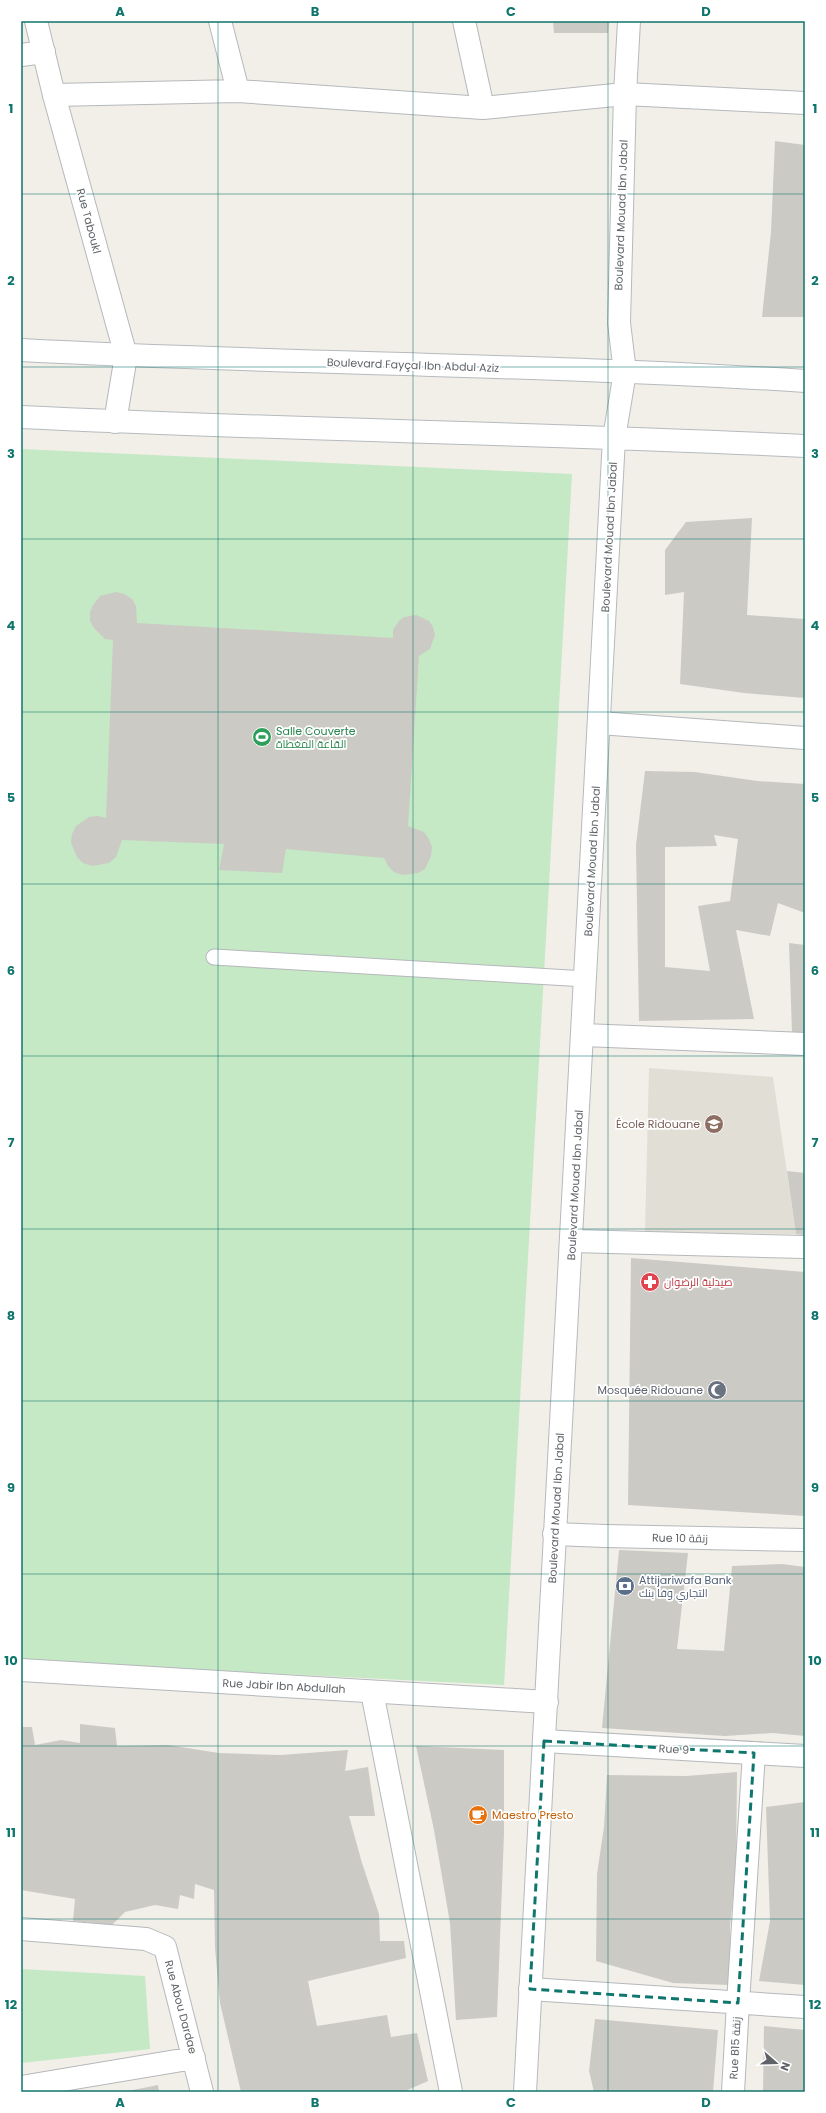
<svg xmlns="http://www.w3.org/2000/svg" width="826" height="2113" font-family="Poppins,Cairo,sans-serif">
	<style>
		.education { fill: #e1ded6 }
		.green { fill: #c5e8c5 }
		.building { fill: #cccac5; fill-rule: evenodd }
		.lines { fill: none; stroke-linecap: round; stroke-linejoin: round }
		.service-casing { stroke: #b5b8bc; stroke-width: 17 }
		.pedestrian-casing { stroke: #b5b8bc; stroke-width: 24 }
		.minor-casing { stroke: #b5b8bc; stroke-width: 24 }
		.tertiary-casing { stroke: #b5b8bc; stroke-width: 24 }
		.secondary-casing { stroke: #b6babf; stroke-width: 24 }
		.service { stroke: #fff; stroke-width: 15 }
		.pedestrian { stroke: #fff; stroke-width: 22 }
		.minor { stroke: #fff; stroke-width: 22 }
		.tertiary { stroke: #fff; stroke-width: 22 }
		.secondary { stroke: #fff; stroke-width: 22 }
		.marked { fill: none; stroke: #0f766e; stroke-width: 3; stroke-dasharray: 8 5; stroke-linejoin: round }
		.grid { fill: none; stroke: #0f766e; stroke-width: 1; stroke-opacity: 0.55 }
		.labels { text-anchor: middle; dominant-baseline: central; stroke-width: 3.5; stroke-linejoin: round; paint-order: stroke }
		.street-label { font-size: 11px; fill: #5f6368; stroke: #fff }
		.leisure-label { font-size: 11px; fill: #27864d; stroke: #fff; text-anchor: start }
		.education-label { font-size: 11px; fill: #785e54; stroke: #fff; text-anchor: end }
		.health-label { font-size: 11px; fill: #be3a42; stroke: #fff; text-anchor: start }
		.worship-label { font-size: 11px; fill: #5b616d; stroke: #fff; text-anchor: end }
		.service-label { font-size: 11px; fill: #4e5e75; stroke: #fff; text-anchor: start }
		.food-label { font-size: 11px; fill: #c56008; stroke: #fff; text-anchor: start }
		.neatline { fill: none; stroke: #0f766e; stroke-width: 1.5 }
		.grid-label { font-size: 13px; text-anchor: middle; font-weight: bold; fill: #0f766e }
	</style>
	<rect width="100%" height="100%" fill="#f1efe8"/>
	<path class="education" d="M649,1068l124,9 23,157 -151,-2z"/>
	<path class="green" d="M21,449l551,25 -68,1211 -483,-24z
		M21,1969l124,7 5,73 -129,14z"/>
	<path class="building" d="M553,21h56l-1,12h-54z
		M775,141l30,4v172h-43l9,-85z
		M752,518l-5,97 58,4v79l-61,-5 -64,-9 4,-92 -19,3v-45l21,-28z
		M116,592l8,2 8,5 4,7 1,17 256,15v-8l6,-9 5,-4 12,-2 13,6 4,6 2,8 -5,14 -11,7 -11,170 16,6 5,7 3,8 -1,9 -6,13 -7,4 -16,2 -8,-3 -6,-6 -4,-8 -98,-9 -4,24 -63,-3 5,-26 -102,-4 -6,17 -7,6 -17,3 -9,-3 -6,-6 -6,-14 1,-9 4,-8 13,-9 9,-1 8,2 7,-178 -8,-1 -11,-11 -4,-7v-9l3,-7 7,-9z
		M645,771l50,1 62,9 48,3v129l-27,-10 -8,33 -34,-6 18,89 -115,2 -3,-176zM714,835l24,4 -8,62 -32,5 12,65 -45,-4v-120l52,-1z
		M789,943l16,2v88h-13z
		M787,1171l18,2v62l-9,-1z
		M631,1258l174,14v244l-177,-11z
		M619,1550l69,3 -11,96 47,2 8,-85 50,-2 23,3v169l-32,-3 -48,3 -123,-8z
		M80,1724l35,4 2,18 51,-1 51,8 62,2 67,-5 -3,21 23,-4 7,49h-26l13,47 17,51 1,27h24l2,17 -98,23 9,45 70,-11 4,22 26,-4 11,48 -25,11h-162l-21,-89 -5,-55 -1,-58 -19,-6 -1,15 -14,-4 -2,14 -23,-4 -30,7 -13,13 -39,-4 2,-22 -54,-9v-163h11l3,18 26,-5 19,3z
		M416,1746l88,4v84l-7,183 -41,3 -6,-97 -16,-93z
		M737,1772l-1,95 -6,59v59l-57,-2 -77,-22 1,-87 7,-47 3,-52 79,1z
		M805,1802v183l-46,-4 11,-60 -4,-114z
		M595,2019l123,11 -5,62h-119l-5,-21z
		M764,2026l41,4v62h-42z
		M158,2085l1,7h-31v-1z"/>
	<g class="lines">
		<g class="service-casing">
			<path id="service" d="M214,957l372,22"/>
		</g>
		<g class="pedestrian-casing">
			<path id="pedestrian" d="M738,2003l16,-250"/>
		</g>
		<g class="minor-casing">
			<path id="minor" d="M220,21l18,70
				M464,21l19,87
				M21,55l23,-3
				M54,95l184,-4 245,17 142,-14 180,9
				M599,723l206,15
				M583,1035l222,9
				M572,1241l233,6
				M372,1692l79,400
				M544,1741l261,15
				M21,1929l125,10 19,8 37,145
				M530,1989l275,18
				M21,2087l173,-29
				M733,2092l5,-89"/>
		</g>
		<g class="tertiary-casing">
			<path id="tertiary" d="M36,21l18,74 72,261 -11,66
				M554,1534l51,2 200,4
				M21,1670l526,32"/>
		</g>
		<g class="secondary-casing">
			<path id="secondary" d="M21,350c261,14 523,14 784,31
				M21,417c261,13 523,16 784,29
				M525,2092l89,-1654 11,-66 -6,-49 6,-229 4,-73"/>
		</g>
		<use href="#service" class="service"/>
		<use href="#pedestrian" class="pedestrian"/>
		<use href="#minor" class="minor"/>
		<use href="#tertiary" class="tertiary"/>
		<use href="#secondary" class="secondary"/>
	</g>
	<path class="marked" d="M544,1741l210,12 -16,250 -208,-14z"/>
	<path class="grid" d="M218,21v2071M413,21v2071M608,21v2071M21,194h784M21,367h784M21,539h784M21,712h784M21,884h784M21,1056h784M21,1229h784M21,1401h784M21,1574h784M21,1746h784M21,1919h784"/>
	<defs>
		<g id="stadium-disc" transform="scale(1)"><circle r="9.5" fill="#2e9e5b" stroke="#fff"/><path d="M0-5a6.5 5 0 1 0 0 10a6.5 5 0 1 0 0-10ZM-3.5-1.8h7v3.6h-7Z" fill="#fff"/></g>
		<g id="school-disc" transform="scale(1)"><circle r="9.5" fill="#8d6e63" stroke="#fff"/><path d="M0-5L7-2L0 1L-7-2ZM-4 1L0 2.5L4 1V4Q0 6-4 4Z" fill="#fff"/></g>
		<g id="pharmacy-disc" transform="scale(1)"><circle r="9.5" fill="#e0444e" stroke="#fff"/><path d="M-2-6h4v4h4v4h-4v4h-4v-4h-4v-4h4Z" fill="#fff"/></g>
		<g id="mosque-disc" transform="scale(1)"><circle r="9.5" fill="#6b7280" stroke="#fff"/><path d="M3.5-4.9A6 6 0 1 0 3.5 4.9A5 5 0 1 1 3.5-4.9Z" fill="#fff"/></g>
		<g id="bank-disc" transform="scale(1)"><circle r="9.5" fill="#5c6f8a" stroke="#fff"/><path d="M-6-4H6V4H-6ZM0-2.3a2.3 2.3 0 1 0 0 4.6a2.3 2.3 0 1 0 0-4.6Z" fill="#fff"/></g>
		<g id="cafe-disc" transform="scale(1)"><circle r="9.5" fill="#e8710a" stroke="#fff"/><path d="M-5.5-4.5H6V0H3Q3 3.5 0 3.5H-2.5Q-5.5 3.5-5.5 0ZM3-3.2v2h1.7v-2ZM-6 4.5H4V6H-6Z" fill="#fff"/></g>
	</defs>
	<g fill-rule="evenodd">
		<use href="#stadium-disc" x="262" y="737"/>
		<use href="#school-disc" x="714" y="1124"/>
		<use href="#pharmacy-disc" x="650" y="1282"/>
		<use href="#mosque-disc" x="717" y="1390"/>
		<use href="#bank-disc" x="625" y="1586"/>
		<use href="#cafe-disc" x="478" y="1815"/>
	</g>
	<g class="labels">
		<g class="street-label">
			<text transform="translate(621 215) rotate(-88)">Boulevard Mouad Ibn Jabal</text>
			<text transform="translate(89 221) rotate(75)">Rue Taboukl</text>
			<text transform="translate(413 365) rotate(2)">Boulevard Fayçal Ibn Abdul Aziz</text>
			<text transform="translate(609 537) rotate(-87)">Boulevard Mouad Ibn Jabal</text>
			<text transform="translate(592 861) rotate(-87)">Boulevard Mouad Ibn Jabal</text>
			<text transform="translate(575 1185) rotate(-87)">Boulevard Mouad Ibn Jabal</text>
			<text transform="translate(556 1508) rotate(-87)">Boulevard Mouad Ibn Jabal</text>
			<text transform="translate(680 1538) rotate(1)">Rue 10 زنقة</text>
			<text transform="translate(284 1686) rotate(3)">Rue Jabir Ibn Abdullah</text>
			<text transform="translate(674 1749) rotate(3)">Rue 9</text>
			<text transform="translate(181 2007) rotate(75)">Rue Abou Dardae</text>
			<text transform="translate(735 2048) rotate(-87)">Rue B15 زنقة</text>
		</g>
		<g class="leisure-label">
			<text x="276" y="731">Salle Couverte<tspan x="276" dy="13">القاعة المغطاة</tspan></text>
		</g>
		<g class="education-label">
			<text x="700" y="1124">École Ridouane</text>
		</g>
		<g class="health-label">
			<text x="664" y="1282">صيدلية الرضوان</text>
		</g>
		<g class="worship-label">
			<text x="703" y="1390">Mosquée Ridouane</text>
		</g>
		<g class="service-label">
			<text x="639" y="1580">Attijariwafa Bank<tspan x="639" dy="13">التجاري وفا بنك</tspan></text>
		</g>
		<g class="food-label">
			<text x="492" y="1815">Maestro Presto</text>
		</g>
	</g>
	<rect width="826" height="2113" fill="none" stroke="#ffffff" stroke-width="44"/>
	<g transform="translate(776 2063) rotate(110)" stroke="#ffffff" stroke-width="3" paint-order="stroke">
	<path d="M0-3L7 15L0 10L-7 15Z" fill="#5f6368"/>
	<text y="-6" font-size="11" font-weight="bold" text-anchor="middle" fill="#5f6368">N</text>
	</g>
	<rect x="22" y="22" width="782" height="2069" class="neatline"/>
	<g class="grid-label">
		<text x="120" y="16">A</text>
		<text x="315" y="16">B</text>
		<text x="511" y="16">C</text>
		<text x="706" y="16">D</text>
		<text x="11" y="113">1</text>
		<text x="815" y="113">1</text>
		<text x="11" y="285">2</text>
		<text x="815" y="285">2</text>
		<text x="11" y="458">3</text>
		<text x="815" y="458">3</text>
		<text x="11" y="630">4</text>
		<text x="815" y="630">4</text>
		<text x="11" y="802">5</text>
		<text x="815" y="802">5</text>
		<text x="11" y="975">6</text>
		<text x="815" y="975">6</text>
		<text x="11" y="1147">7</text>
		<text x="815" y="1147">7</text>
		<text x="11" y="1320">8</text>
		<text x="815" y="1320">8</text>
		<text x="11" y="1492">9</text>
		<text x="815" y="1492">9</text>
		<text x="11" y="1665">10</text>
		<text x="815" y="1665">10</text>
		<text x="11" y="1837">11</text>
		<text x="815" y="1837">11</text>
		<text x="11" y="2009">12</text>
		<text x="815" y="2009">12</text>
		<text x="120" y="2107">A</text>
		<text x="315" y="2107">B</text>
		<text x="511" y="2107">C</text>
		<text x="706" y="2107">D</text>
	</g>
</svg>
